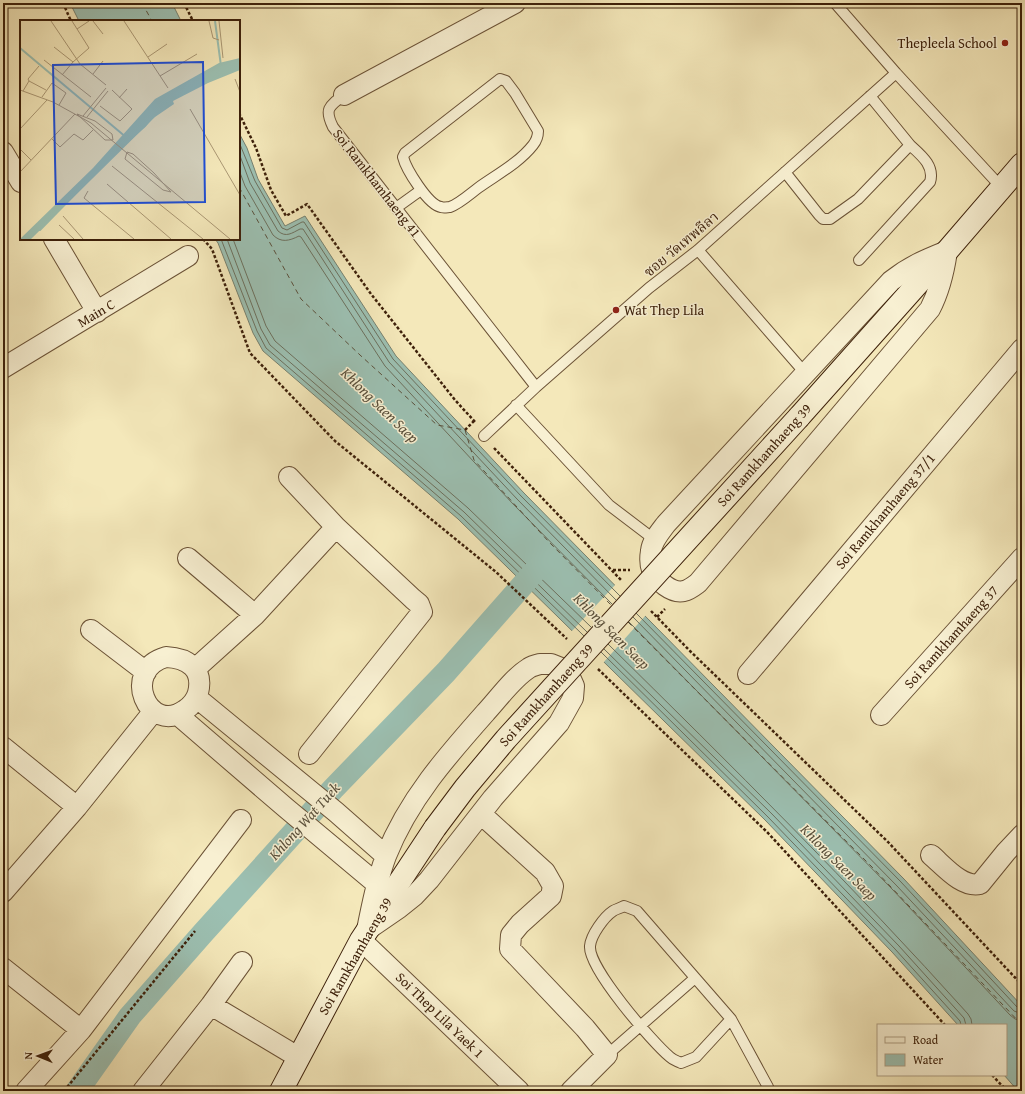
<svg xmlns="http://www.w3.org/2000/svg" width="1025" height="1094" font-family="'Gentium Book Plus','Noto Serif Thai',serif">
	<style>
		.water { fill: #9cc0b2; stroke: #76806f }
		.pier { fill: #f4e8ba }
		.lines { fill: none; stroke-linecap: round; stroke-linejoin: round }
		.shore { stroke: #6c705e; stroke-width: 1 }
		.canal { stroke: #9cc0b2; stroke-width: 23 }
		.ferry { stroke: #5a503c; stroke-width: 1; stroke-dasharray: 5 4; stroke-linecap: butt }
		.lane-casing { stroke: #6b5236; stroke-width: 12 }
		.street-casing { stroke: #6b5236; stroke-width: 22 }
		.secondary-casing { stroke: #3d200a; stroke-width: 24 }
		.path { stroke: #3d200a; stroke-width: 2.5; stroke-dasharray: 3 2; stroke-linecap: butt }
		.lane { stroke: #f8f0d2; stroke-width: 10 }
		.street { stroke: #f8f0d2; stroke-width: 20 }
		.secondary { stroke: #f8f0d2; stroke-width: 22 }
		.secondary-bridge-casing { stroke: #3d200a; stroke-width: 24; stroke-linecap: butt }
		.secondary-bridge { stroke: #f8f0d2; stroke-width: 22 }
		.poi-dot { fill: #8f2418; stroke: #f8f0d2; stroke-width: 1.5 }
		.labels { text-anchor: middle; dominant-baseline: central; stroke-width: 3; stroke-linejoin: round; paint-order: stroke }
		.poi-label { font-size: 14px; fill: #3d200a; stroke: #f8f0d2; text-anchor: end }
		.street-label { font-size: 14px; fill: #3d200a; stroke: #f8f0d2 }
		.water-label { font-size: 15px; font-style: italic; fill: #5a503c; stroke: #f8f0d2 }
		.inset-river { fill: none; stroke: #9cc0b2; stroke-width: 2 }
		.inset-road { fill: none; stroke: #ab9874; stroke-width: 1 }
		.view { fill: #1d4ed8; fill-opacity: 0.15; stroke: #1d4ed8; stroke-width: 2 }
		.inset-edge { fill: none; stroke: #3d200a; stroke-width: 2 }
	</style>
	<rect width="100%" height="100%" fill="#f4e8ba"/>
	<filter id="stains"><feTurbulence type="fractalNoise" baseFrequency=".005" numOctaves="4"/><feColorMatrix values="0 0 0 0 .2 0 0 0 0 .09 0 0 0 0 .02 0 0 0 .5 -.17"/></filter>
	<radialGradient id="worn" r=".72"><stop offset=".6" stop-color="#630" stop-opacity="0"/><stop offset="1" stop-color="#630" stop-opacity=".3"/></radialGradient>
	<path class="water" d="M70,3h102l9,18h-102z
		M239,133l8,15 11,31 27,47 20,-10 91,140 128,137 380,386 118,127v85h-4l-14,-16h2v-50h-48l-66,-73 -127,-132 -307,-301 -195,-168 -10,-18 -35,-90 -3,-4h24z"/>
	<path class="pier" d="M616,584l30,31 -43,48 -32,-31z"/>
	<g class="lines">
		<path class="shore" d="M239,142l16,39 27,47 5,2 15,-8h2l89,137 128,137 99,100
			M239,153l11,30 28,48c8,7 14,2 22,-2h3l86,133 128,137 99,101
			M239,170l6,16 28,49c8,8 16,6 26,1l2,1 84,129 128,138 99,100
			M221,239l36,92 9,17 195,168 123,120
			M227,239l34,90 9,16 194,167 123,120
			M233,239l33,87 9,15 193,167 123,119
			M636,613l265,269 116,125 5,2
			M633,617l264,269 117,125 8,3
			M629,622l264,268 117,125 5,4 7,1
			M608,644c123,121 245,242 360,370l3,5 1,6
			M604,649l168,165 127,132 65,72 2,7
			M601,652l167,165 127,132 65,72 1,4"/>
		<path class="canal" d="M77,1091l53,-75 73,-83 130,-144 113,-117 97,-110"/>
		<path class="ferry" d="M142,3l10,18
			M239,187l62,112 59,56 77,70 28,5 9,30 75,82 64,65
			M628,622l244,245 150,158"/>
		<g class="lane-casing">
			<path id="lane" d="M835,3l61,70 106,115
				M500,79l6,2 9,12 23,38c0,6 -1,9 -5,14 -14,18 -37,30 -55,43 -8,6 -19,16 -28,19 -2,0 -7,1 -9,0 -13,-2 -35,-38 -38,-50l2,-4z
				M344,95c-15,11 -20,14 -11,32l203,260
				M870,96l40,49
				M785,172l34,43 4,4h7l28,-20 52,-54c11,10 25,21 20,37l-71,78
				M396,208l25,-18
				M698,250l107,123
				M516,405l93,100 46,35
				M484,436l52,-49 113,-99 49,-38 198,-177
				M731,1019l-35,38 -15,6c-4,-2 -8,-3 -11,-6 -18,-15 -82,-89 -80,-111 1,-11 14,-29 23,-35 3,-2 8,-3 11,-5l13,5 94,108 37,68
				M607,1055l88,-77"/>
		</g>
		<g class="street-casing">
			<path id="street" d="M344,95l171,-92
				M3,152l18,30
				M54,239l43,73
				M947,251c-3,21 -7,39 -17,58l-232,274c-4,3 -9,7 -14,8 -12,3 -27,-10 -32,-21 -2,-5 -2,-13 -1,-19 1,-10 9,-19 15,-27l225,-243c19,-15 34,-21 56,-30z
				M3,368l185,-112
				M289,477l47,50
				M188,558l67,57
				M91,630l55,42
				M166,657c22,1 38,12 32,36 -2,7 -7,13 -13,17 -37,26 -65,-40 -19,-53z
				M540,664h11l10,4 9,9 4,9 -1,12 -14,25 -66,75 -64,82 -15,16 -15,12 -32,22c5,-25 10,-50 19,-74 22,-56 61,-100 100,-144 13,-14 27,-34 43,-44 3,-2 7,-3 11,-4z
				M195,669l60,-54 81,-88 77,72 6,5 3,8 -113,142
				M748,674l274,-325
				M197,698l139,114 50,44
				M178,715l108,93 91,76
				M881,715l141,-157
				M3,747l74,60
				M481,814l64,58 8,14 -2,10 -31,28 -9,11 -1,14 75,79 22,27 -36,36
				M931,855c13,11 31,33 49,29l26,-32 16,-17
				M3,892l74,-85 76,-95
				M361,940l158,151
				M3,968l78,62
				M211,1005l31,-43
				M26,1091l55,-61 160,-210
				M143,1091l68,-86 87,52"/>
		</g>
		<g class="secondary-casing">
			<path id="secondary" d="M799,417l148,-166 75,-87
				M281,1091l80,-151 74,-112"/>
		</g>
		<path class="path" d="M63,3l8,18
			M184,3l9,18
			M239,113l17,35 15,42 15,26 21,-12 64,90 84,106 21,23
			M203,239l9,10 38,104 85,88 161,131 71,67
			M465,430l9,-9
			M494,448l127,132
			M613,570h17
			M651,611l39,40 198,191 134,143
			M657,617l8,-8
			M598,669l170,164 177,192
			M992,1075l15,16
			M64,1091l131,-160"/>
		<use href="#lane" class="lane"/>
		<use href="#street" class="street"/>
		<use href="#secondary" class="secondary"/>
		<g class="secondary-bridge-casing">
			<path id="secondary-bridge" d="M435,828l30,-40 41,-49 293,-322"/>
		</g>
		<use href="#secondary-bridge" class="secondary-bridge"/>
	</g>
	<g class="poi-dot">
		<circle cx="1005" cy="43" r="4"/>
		<circle cx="616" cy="310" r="4"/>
	</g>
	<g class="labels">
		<g class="poi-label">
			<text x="997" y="43">Thepleela School</text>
			<text x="624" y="310" text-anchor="start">Wat Thep Lila</text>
		</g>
		<g class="street-label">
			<text transform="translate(377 183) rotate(52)">Soi Ramkhamhaeng 41</text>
			<text transform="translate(681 244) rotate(-40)">ซอย วัดเทพลีลา</text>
			<text transform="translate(96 313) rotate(-31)">Main C</text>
			<text transform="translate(764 455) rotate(-48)">Soi Ramkhamhaeng 39</text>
			<text transform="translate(885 511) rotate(-50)">Soi Ramkhamhaeng 37/1</text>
			<text transform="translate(951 637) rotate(-48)">Soi Ramkhamhaeng 37</text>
			<text transform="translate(546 695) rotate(-48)">Soi Ramkhamhaeng 39</text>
			<text transform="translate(355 956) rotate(-60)">Soi Ramkhamhaeng 39</text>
			<text transform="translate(440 1015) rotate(44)">Soi Thep Lila Yaek 1</text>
		</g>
		<g class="water-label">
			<text transform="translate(380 405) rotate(44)">Khlong Saen Saep</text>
			<text transform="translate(612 631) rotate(45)">Khlong Saen Saep</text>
			<text transform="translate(304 821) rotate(-48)">Khlong Wat Tuek</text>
			<text transform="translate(839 862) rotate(45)">Khlong Saen Saep</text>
		</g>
	</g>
	<g transform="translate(20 20)">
		<rect width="220" height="220" fill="#f4e8ba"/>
		<path d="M220,38v12l-32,13 -35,18 1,3 -19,13 -124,122h-11l73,-71 62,-69 64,-36z" fill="#9cc0b2"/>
		<path class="inset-river" d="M195,1l6,45M0,28l107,90M101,127l24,-21 18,-22 43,-24 34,-14M6,219l11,-9h3l79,-81"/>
		<path class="inset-road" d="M31,1l29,43 26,21M73,1l10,13M104,1l44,67M189,1l4,17 6,2M199,1l4,37M57,9l12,-8M34,27l19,15M128,37l19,-13M24,40l47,37M73,54l10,-13M42,55l11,-13 16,-14 -17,-27M140,56l37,-22M215,59l5,13M9,61l17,9M0,70l33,12 38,21 139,116M3,71l6,-10 -1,-2 11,-13M22,77l10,-14 14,10 -7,12M99,78l8,-9M80,86l20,15 12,-12 -20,-19M170,89l50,86M57,94l18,7 17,13 1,6h-8zM63,96l23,-28M67,97l21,-26M0,109l27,-29M32,119l8,8 14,-13 9,6 10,-10M0,129l11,11M107,132l6,2 21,19 17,19 -8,-2 -38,-31zM92,146l91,73M0,152l55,-58M87,164l64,55M68,171l-4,7 50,41M43,196l20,23M39,205l15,14"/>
		<path class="view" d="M183,42l2,140 -149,2 -3,-139z"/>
		<rect width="220" height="220" class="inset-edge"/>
	</g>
	<rect width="1025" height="1094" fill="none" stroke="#f4e8ba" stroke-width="16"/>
	<rect x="4" y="4" width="1017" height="1086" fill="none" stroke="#3d200a" stroke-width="2"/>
	<rect x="8" y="8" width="1009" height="1078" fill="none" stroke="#3d200a"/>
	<rect x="877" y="1024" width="130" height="52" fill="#f8f0d2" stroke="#ad9d82"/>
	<rect x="885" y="1037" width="20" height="6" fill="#f8f0d2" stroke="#ad9d82"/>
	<text x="913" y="1044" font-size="12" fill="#3d200a">Road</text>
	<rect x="885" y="1054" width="20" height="12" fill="#9cc0b2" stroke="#ad9d82"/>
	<text x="913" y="1064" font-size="12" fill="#3d200a">Water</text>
	<g transform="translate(38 1056) rotate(271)" stroke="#f8f0d2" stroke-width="3" paint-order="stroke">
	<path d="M0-3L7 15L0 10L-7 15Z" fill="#3d200a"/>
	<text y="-6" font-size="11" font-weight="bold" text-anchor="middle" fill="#3d200a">N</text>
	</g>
	<rect width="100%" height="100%" filter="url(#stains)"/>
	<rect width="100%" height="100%" fill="url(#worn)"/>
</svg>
